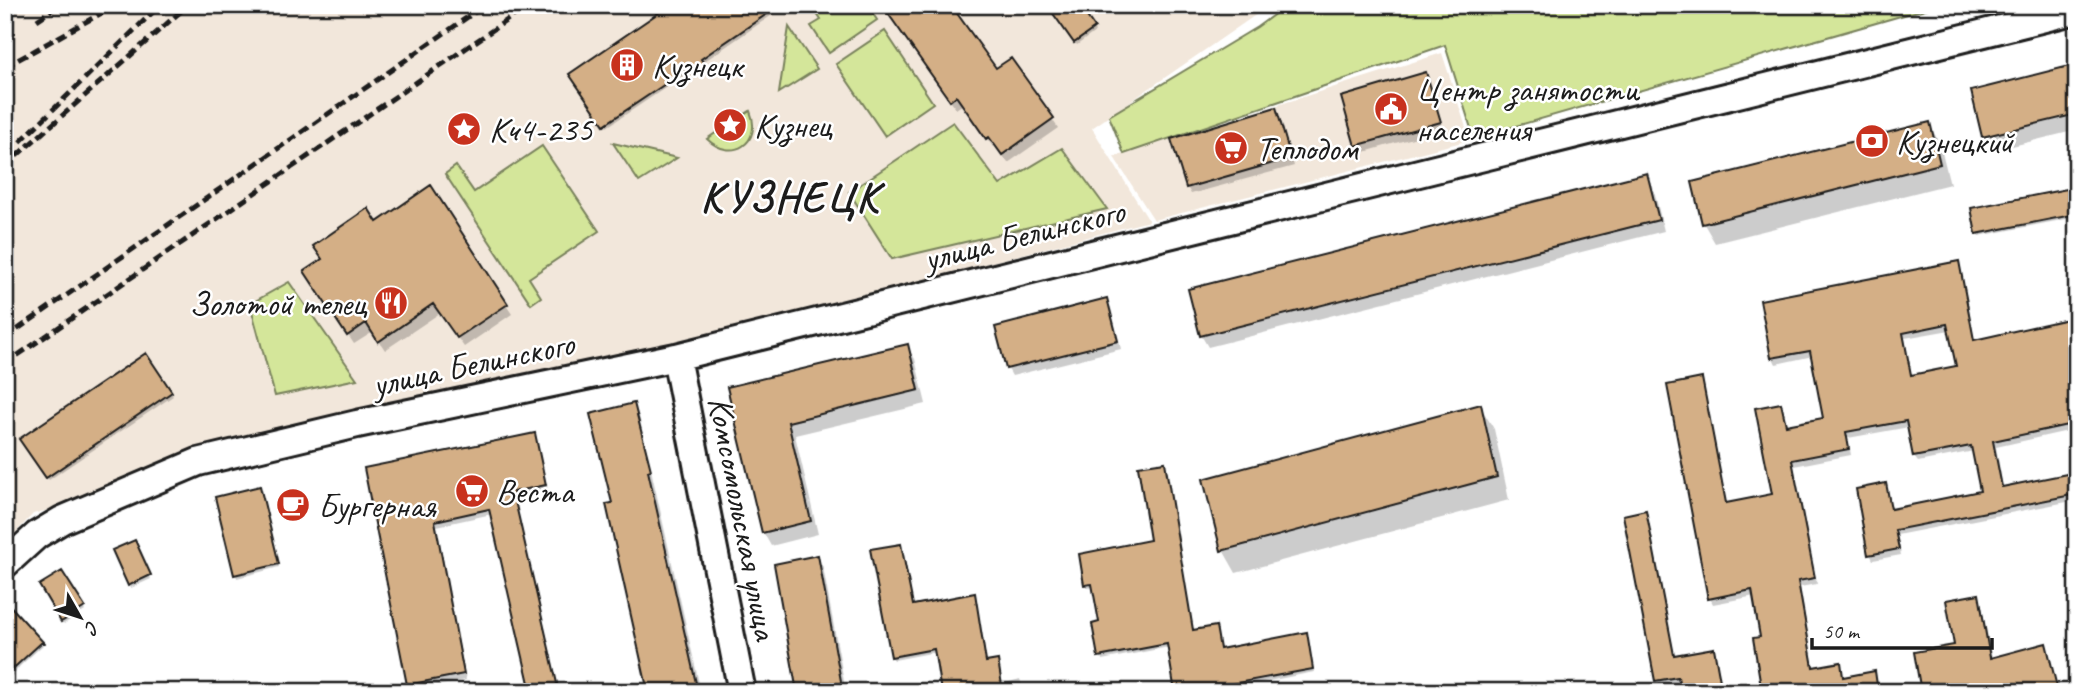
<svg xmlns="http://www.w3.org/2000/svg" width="2082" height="697" font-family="Caveat,sans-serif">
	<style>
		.built { fill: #f2e7db }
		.green { fill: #d4e69a; stroke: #78815b; stroke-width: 2 }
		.shadow { fill: #0003; fill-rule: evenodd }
		.building { fill: #d4af86; stroke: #1c1c1c; stroke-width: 2; fill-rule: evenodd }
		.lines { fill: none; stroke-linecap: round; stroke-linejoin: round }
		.minor-casing { stroke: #1c1c1c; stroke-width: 32 }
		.minor { stroke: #fff; stroke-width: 26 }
		.rail { stroke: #1c1c1c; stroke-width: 5; stroke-dasharray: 10 5; stroke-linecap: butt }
		.labels { text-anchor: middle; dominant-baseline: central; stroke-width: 5; stroke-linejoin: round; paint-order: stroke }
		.poi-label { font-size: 35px; fill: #1c1c1c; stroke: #fff; text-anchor: start }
		.street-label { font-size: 35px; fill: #1c1c1c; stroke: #fff }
		.district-label { font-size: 42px; font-weight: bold; letter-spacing: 2px; fill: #1c1c1c; stroke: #fff }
	</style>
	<rect width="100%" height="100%" fill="#fff"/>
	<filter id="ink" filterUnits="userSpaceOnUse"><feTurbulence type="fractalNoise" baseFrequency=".0143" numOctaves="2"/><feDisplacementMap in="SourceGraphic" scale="14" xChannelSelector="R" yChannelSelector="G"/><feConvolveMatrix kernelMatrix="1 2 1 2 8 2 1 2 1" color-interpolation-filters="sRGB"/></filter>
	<g filter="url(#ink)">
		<path class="built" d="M5,5h1265l-178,123 57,93 -1116,293 -28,30z
			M1442,53l28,87 -316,80 -40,-63z"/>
		<path class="green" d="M811,5h56l10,15 -48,33 -18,-27 10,-6z
			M1287,5h652l-465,133 -29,-93 -321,109 -15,-38 148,-89z
			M789,27l28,42 -38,24z
			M885,31l48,72 -48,33 -49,-72z
			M750,111c13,32 -18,52 -43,28l13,-9 6,3 6,-1 5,-5 -1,-7z
			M953,122l47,63 62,-37 45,61 -215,50 -43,-67z
			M613,143l64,15 -38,24z
			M542,146l57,85 -70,47 12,19 -10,7 -86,-130 11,-8 18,26z
			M289,282l68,97 -82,17 -25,-92z"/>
		<path class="shadow" d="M774,5l4,6 -76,52 3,5 -13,8 -3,-4 -82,55 -36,-53z
			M883,5l112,66 57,48 6,9 -50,35 -13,-18 -2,2 -30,-43 -7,5z
			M1048,5l45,24 2,3 -18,13z
			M2077,66v64l-85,21 -8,-14 -11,-45z
			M1426,74l18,55 -83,24 -18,-55z
			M1275,109l4,7 15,50 -103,28 -4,-7z
			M1929,124l11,20 10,40 -235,59 -11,-19 -10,-40z
			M1646,175l7,11 11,45 -456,116 -7,-12z
			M2077,189v28l-98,19 -2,-3z
			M377,224l129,81 6,9 -48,33 -24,-34 -55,37 -12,-18 -19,12 -42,-63 12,-21z
			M1958,263l3,6 14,72 102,-22v110l-81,18 7,41 74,-14v26l-180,35 4,20 -28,5 -3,-6 15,-69 7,25 90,-17 -8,-42 -56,11 -4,-5 -5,-30 -61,11 3,17 -57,11 23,118 -17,3 14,81 26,-4 5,14 29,-5 5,19h-101l-16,-54 -7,-42 -42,8 -3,-6 -9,-218 3,6 23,119 47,-9 6,-91 7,22 38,-8 -12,-63 -37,8 -3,-6 -11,-57zM1950,330l8,38 -46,9 -7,-39z
			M1106,300l5,8 10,41 -109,27 -4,-7 -11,-41z
			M907,346l8,13 11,45 -131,31 23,99 -47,12 -8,-14 -34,-144z
			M145,355l28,41 -124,84 -28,-40z
			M633,405l6,11 62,276h-51l-35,-188z
			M1480,406l14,23 15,71 -273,73 -13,-23z
			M534,435l3,6 11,49 -33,8 38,165 -24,4 -37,-153 -55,12 29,154 -54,11 -3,-6 -43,-215z
			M1164,464l30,168 21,-4 5,22 88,-12 6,34 -87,17v3h-50l-8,-45 -67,13 -8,-35 7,-1 -7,-37 -6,1 -2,-3 66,-44z
			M261,491l18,76 -42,11 -20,-80z
			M1645,512l3,5 27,140 38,-7 7,24 -60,12 -3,-6z
			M136,545l15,34 -20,9 -2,-3z
			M901,546l12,61 63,-8 11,64 10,-1 5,22 18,-5 4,13h-82l-6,-40 -42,8 -2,-3z
			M817,557l6,10 23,125h-47z
			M62,573l23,38 -21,13 -23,-38z
			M1978,596l3,6 11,57 53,-14 14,47h-136l33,-45z
			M5,618l38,27 -23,21 -15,19z"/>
		<path class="building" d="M670,5h110l-79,54 3,5 -15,10 -3,-4 -82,55 -35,-51z
			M882,5h69l45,63 15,-10 43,60 -52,37 -13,-18 -3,2 -30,-43 -6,5z
			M1047,5h32l16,23 -21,15z
			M2077,64v50l-95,23 -11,-46z
			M1426,72l15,50 -86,24 -14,-49z
			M1276,107l15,51 -105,30 -15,-49z
			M1930,122l10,42 -238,60 -10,-42z
			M1647,173l12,47 -459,116 -12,-47z
			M431,185l77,119 -51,34 -24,-34 -55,38 -12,-19 -19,13 -43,-65 18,-12 -9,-13 55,-38 9,14z
			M2077,187v27l-101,20 -5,-26z
			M1959,261l15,79 103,-23v106l-84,18 9,46 75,-15v22l-182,36 4,19 -31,6 -12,-66 30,-6 5,26 89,-18 -9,-45 -58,11 -7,-36 -60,11 3,17 -57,11 23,118 -17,3 15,86 28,-5 2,15 32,-6 3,21h-116l-9,-54 7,-1 -8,-47 -44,9 -41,-214 35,-7 24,125 46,-9 -17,-86 26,-5 5,22 37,-7 -13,-67 -39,7 -11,-58zM1947,324l9,42 -45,9 -8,-42z
			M1107,298l11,43 -112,28 -11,-42z
			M908,344l11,46 -131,32 23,99 -49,12 -35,-146z
			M146,353l26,39 -126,86 -27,-39z
			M634,403l17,67 -3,1 50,221h-50l-42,-188 6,-1 -22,-89z
			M1481,404l16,73 -276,74 -18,-72z
			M535,433l11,52 -33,7 46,200h-28l-42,-183 -54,12 29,153 -57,11 -43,-217z
			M1165,462l28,168 23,-4 4,23 87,-17 6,37 -87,16 1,7h-52l-8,-48 -69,13 -6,-33 7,-2 -7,-38 -8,1 -5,-31 71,-14 -12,-74z
			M260,486l19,78 -45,11 -19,-78z
			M1646,510l28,145 40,-7 8,44h-41l-3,-15 -23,4 -32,-166z
			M135,540l16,35 -23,11 -16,-36z
			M901,544l12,61 62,-12 11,69 12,-2 5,32h-62l-7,-43 -43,8 -21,-108z
			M818,555l25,137h-46l-23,-128z
			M62,571l23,36 -24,15 -22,-37z
			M1979,594l11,64 56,-15 11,44 -16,5h-120l-7,-40 40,-7 -8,-45z
			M5,600l39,43h-3l-36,33z"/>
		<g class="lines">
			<g class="minor-casing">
				<path id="minor" d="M676,357l66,335
					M5,564l32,-29 25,-15 136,-58 159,-38 319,-67 1401,-347"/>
			</g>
			<use href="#minor" class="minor"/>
			<path class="rail" d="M30,7l4,-2
				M37,20l22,-15
				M5,67l111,-62
				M20,142l140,-137
				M5,166l183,-161
				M5,338l480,-333
				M5,364l524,-359"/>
		</g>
	</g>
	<defs>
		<g id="building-disc" transform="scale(1.75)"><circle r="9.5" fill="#c8321e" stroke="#fff"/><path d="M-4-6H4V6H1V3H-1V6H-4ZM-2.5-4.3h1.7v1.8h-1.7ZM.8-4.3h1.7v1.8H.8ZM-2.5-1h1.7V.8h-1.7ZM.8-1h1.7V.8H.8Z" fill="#fff"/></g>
		<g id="civic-disc" transform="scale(1.75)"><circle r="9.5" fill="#c8321e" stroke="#fff"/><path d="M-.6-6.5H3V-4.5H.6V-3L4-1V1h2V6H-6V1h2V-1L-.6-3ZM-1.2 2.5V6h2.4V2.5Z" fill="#fff"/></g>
		<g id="sight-disc" transform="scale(1.75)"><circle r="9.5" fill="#c8321e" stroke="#fff"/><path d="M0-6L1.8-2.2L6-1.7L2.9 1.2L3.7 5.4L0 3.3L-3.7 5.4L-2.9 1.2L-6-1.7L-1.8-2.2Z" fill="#fff"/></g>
		<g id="bank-disc" transform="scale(1.75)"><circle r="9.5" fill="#c8321e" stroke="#fff"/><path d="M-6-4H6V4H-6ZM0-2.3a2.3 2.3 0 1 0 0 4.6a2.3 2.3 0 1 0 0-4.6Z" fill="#fff"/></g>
		<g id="supermarket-disc" transform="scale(1.75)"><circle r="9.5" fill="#c8321e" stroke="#fff"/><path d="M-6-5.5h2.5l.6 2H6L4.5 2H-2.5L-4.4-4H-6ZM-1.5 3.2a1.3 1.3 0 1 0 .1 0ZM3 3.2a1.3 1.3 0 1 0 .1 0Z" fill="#fff"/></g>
		<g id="restaurant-disc" transform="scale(1.75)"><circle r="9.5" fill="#c8321e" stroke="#fff"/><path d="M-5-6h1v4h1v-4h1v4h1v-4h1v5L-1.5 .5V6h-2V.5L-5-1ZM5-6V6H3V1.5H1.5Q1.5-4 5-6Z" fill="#fff"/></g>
		<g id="cafe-disc" transform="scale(1.75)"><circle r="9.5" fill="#c8321e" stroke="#fff"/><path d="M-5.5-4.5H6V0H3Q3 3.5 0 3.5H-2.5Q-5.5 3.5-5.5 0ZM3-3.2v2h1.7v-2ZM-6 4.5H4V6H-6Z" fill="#fff"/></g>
	</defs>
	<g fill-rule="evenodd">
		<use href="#building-disc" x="627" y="65"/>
		<use href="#civic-disc" x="1391" y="109"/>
		<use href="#sight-disc" x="730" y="125"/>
		<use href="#sight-disc" x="464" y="129"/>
		<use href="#bank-disc" x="1872" y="141"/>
		<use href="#supermarket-disc" x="1231" y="148"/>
		<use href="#restaurant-disc" x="391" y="303"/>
		<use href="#supermarket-disc" x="472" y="491"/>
		<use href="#cafe-disc" x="293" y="505"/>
	</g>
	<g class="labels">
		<g class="poi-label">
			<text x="652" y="65">Кузнецк</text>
			<text x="1416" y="89">Центр занятости<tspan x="1416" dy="40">населения</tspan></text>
			<text x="754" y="125">Кузнец</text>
			<text x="489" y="129">Кч4-235</text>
			<text x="1896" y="141">Кузнецкий</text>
			<text x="1256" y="148">Теплодом</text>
			<text x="366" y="303" text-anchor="end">Золотой телец</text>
			<text x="496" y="491">Веста</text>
			<text x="318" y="505">Бургерная</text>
		</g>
		<g class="street-label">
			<text transform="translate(1024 235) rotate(-14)">улица Белинского</text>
			<text transform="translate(473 364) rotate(-12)">улица Белинского</text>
			<text transform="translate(743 518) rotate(79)">Комсомольская улица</text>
		</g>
		<g class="district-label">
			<text x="790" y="197">КУЗНЕЦК</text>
		</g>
	</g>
	<rect width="2082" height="697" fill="none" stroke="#fff" stroke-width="28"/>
	<rect x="14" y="14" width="2054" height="669" fill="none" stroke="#1c1c1c" stroke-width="2.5" filter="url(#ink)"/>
	<g transform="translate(80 617) rotate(129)" stroke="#ffffff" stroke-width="5" paint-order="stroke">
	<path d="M0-5L12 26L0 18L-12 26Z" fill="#1c1c1c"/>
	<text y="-10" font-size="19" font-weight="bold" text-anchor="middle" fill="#1c1c1c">С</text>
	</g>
	<path d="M1812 638v10h180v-10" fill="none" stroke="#1c1c1c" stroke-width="3.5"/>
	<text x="1823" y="638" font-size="21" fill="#1c1c1c" stroke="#ffffff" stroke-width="5" paint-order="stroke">50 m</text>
</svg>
